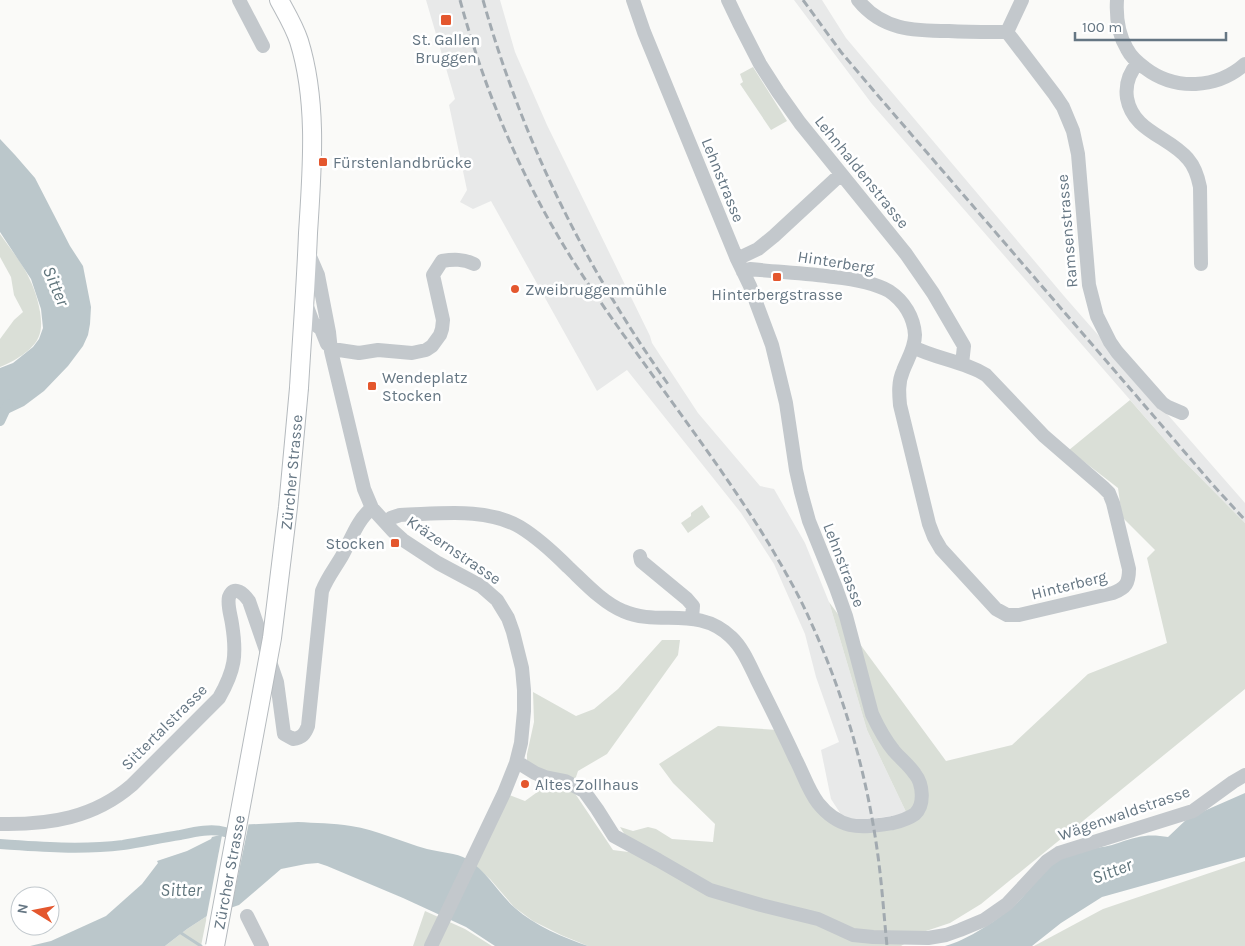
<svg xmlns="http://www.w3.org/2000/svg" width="1245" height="946" font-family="Karla,sans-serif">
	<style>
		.built { fill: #e8e9e9 }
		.green { fill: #dadfd7 }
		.water { fill: #bbc7cb }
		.pier { fill: #fafaf8 }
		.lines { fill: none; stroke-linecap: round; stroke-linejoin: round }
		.stream { stroke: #bbc7cb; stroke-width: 3 }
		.canal { stroke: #bbc7cb; stroke-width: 10 }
		.major-casing { stroke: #b5babe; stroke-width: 20 }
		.minor { stroke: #c3c8cc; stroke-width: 14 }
		.major { stroke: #fff; stroke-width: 18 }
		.rail { stroke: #a2aab0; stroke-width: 3; stroke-dasharray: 8 4; stroke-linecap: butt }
		.major-bridge-casing { stroke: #b5babe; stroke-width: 20; stroke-linecap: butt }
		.major-bridge { stroke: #fff; stroke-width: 18 }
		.poi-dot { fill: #e4572e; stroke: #fff; stroke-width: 2 }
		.labels { text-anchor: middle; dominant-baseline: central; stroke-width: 5; stroke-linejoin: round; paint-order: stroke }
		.poi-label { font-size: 16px; fill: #657683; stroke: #fff; text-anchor: start }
		.street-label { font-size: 16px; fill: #657683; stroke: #fff }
		.water-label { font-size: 18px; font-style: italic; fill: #60757c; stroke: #fff }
	</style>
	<rect width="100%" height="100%" fill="#fafaf8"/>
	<path class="built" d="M426,0h74l15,52 32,73 103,211 2,7 46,70 62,73 14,3 31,54 24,59 38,128 40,84 -52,7 -13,-5 -11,-17 -10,-49 18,-8 -23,-65 -11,-43 -31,-70 -33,-51 -114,-143 -30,21 -106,-190 -18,8 -13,-7 7,-12 -18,-85 6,-6z
		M794,0h28l24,38 218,258 181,207v20l-66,-67 -307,-352z"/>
	<path class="green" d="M753,67l34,54 -16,9 -31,-46 3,-2 -3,-8z
		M0,234c9,13 24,31 30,46 7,14 15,42 9,56 -5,14 -26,26 -39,31v-28l14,-19 9,-8 -9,-17 -3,-18 -11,-20z
		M1130,400l49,56 66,67v166l-264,215 -31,19 -27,9 -22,14h-313l-27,-11 -28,-14 -19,-14 -24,-28 -19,-17 33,-69 21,8 33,-24 -27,-13 -4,-4v-6l7,-32 -1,-30 43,24 18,-7 24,-20 44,-49h18l-2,15 -71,99 -29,17 -6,18 41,61 23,3 -16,-26 13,4 15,-4 8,2 16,10 41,3 2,-18 -42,-41 -14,-19 59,-38 60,4 40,79 15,16 33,6 41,-17 -40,-84 -38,-128 117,159 66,-16 76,-71 79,-31 -20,-85 8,-8 -33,-33 -4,-29 -49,-38z
		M702,505l8,12 -22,16 -7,-10 10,-7v-3z
		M1245,861v85h-211l69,-37z
		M425,911l40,18 27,17h-79z
		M207,916l-6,30h-36l22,-17z"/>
	<path class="water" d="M0,139l15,16 20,23 35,68 13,20 8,41 -1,17 -2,11 -5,11 -15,20 -24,25 -20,15 -21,10 -3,1v-49l13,-5 20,-16 6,-8 4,-11 -2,-19 -10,-30 -31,-47z
		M1245,793v64l-143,40 -41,26 -29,23h-87c21,-5 56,-28 72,-43 14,-14 26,-33 43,-44 15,-9 35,-10 52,-14 10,-3 22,-8 33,-9 7,-1 16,0 23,1l20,-19z
		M298,822c17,1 35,1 53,4 26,4 51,16 76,23 12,3 30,4 40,10 20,12 31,34 48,49 19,17 49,30 73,38h-93l-29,-19 -63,-29 -76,-32 -9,-3 -12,1 -25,5 -42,36 -32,11 -20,13 -22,17h-135l21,-5 55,-25 36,-32 16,-21 -1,-2 30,-10 24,-12 1,-2 8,-2 16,-10z"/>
	<path class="pier" d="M235,822h14l-18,88 -25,10 17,-90z"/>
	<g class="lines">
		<path class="stream" d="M181,933l20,13"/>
		<path class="canal" d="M0,421l8,-17
			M0,844c41,3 82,6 123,1 19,-3 38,-7 57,-10 14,-3 31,-7 45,-3"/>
		<g class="major-casing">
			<path id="major" d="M279,0c7,13 15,26 20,41 19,61 13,129 9,192 -2,52 -6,103 -9,155"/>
		</g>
		<path class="minor" d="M239,0l24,46
			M728,0l11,23 21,41 18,28 22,31 106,131 27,39 31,53 -2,18
			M858,0c24,30 55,31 91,31 16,1 31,1 47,1h11l15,-32
			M1117,0c-1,16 1,34 10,49 4,8 11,14 18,19 30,23 72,21 100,-4
			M1007,32l48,63 8,12 10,24 5,23 11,131 8,31 13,26 7,10 45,51 6,4 14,6
			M1138,63c-9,10 -13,21 -11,35 6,34 42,38 61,61 7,8 10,18 12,28l1,77
			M308,252l10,23 11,57 2,19 33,138 8,19 21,23 10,9 35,23 43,23 16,14 11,18 5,14 9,36 2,22v21l-3,32 -5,20 -12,30 -73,153
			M737,259l21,-10 16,-13 67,-62
			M743,272l7,-3c28,3 56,4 84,8 18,2 39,5 55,14 15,10 25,26 26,44 0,13 -8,25 -12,36 -5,11 -4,23 -3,34l29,119 5,13 7,12 55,60 11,6h12l94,-22c13,-5 16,-10 16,-24l-16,-66 -4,-10 -6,-6 -59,-51 -58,-61c-22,-14 -50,-16 -73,-28
			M306,304l7,19 8,6 6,15
			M331,351l8,-1 20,3 19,-3 34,3 14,-3 6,-4 8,-11 2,-6 1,-9 -10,-45 9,-14c12,-2 21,-2 32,3
			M386,523l5,-5 9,-3c39,-1 86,-8 120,12 18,11 33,25 48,40 16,15 35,36 55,44 36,16 75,-6 108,26 12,11 19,29 26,43 13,26 26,52 38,78 8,15 13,32 23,45 8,10 20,19 32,22 13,3 30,0 43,-2 8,-2 15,-4 22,-9 10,-9 8,-30 0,-40 -6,-9 -14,-15 -21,-23 -9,-11 -16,-24 -22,-37l-26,-98 -10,-28 -27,-67 -8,-29 -5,-22 -10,-67 -14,-58 -22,-59 -13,-27 -93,-227 -11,-32
			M640,556l1,5 46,38 6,7 -1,12
			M516,763l6,2 13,8 10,4 20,4 19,10 13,18 17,27 44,24 52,30 51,15 57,14 35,16 20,2 55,1 18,-3 14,-5 24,-10 23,-16 40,-43 12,-8 134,-42 40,-29 12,-7
			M0,824c49,1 94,-6 132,-39l87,-87c16,-28 18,-43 13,-74 -1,-8 -5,-19 -3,-27 5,-13 15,-3 20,4l28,81 7,52 9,5c9,-1 12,-5 15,-13l14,-135c5,-13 13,-23 20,-35 9,-16 15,-36 30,-48
			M247,916l15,30"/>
		<use href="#major" class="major"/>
		<path class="rail" d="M460,0c26,96 65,187 119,270 61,93 132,179 190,274 14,24 29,49 40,74 35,76 58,156 69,238 4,30 6,60 9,90
			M483,0c40,142 102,267 187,387
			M803,0l38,52 33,39 339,394 32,35"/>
		<g class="major-bridge-casing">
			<g id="major-bridge">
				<path id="s1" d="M215,946l57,-308 16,-131 11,-119"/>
			</g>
		</g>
		<use href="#major-bridge" class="major-bridge"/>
	</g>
	<g class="poi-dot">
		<rect x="440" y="14" width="12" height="12" rx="2.5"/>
		<rect x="318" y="157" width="10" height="10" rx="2.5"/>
		<rect x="772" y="272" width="10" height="10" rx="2.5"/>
		<circle cx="515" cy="289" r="5"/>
		<rect x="367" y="381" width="10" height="10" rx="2.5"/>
		<rect x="390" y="538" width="10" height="10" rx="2.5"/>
		<circle cx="525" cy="784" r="5"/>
	</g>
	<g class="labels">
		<g class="poi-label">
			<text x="446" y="39" text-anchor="middle">St. Gallen<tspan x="446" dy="18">Bruggen</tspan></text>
			<text x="333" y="162">Fürstenlandbrücke</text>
			<text x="525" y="289">Zweibruggenmühle</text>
			<text x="777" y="294" text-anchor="middle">Hinterbergstrasse</text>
			<text x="382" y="377">Wendeplatz<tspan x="382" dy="18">Stocken</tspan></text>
			<text x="385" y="543" text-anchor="end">Stocken</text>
			<text x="535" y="784">Altes Zollhaus</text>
		</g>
		<g class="street-label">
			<text transform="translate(862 172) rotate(51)">Lehnhaldenstrasse</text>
			<text transform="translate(723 180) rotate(68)">Lehnstrasse</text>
			<text transform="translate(1067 231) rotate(-95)">Ramsenstrasse</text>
			<text transform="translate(836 262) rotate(9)">Hinterberg</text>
			<text stroke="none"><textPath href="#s1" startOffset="480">Zürcher Strasse</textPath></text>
			<text transform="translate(454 550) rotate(34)">Kräzernstrasse</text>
			<text transform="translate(844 565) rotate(69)">Lehnstrasse</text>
			<text transform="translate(1069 585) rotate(-14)">Hinterberg</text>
			<text transform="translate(164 727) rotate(-45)">Sittertalstrasse</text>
			<text transform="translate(1124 813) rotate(-19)">Wägenwaldstrasse</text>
			<text stroke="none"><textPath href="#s1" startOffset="75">Zürcher Strasse</textPath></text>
		</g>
		<g class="water-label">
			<text transform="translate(56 286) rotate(67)">Sitter</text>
			<text transform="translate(1112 871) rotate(-21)">Sitter</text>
			<text x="181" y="890">Sitter</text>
		</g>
	</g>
	<g transform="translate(35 911) rotate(280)"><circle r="24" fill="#ffffff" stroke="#c1c8cd"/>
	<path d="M0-4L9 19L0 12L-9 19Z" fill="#e4572e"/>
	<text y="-8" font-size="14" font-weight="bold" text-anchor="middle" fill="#657683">N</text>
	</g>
	<path d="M1075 32v8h151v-8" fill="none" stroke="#657683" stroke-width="2.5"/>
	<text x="1082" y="32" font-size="15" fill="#657683" stroke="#ffffff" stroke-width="4" paint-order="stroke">100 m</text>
</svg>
